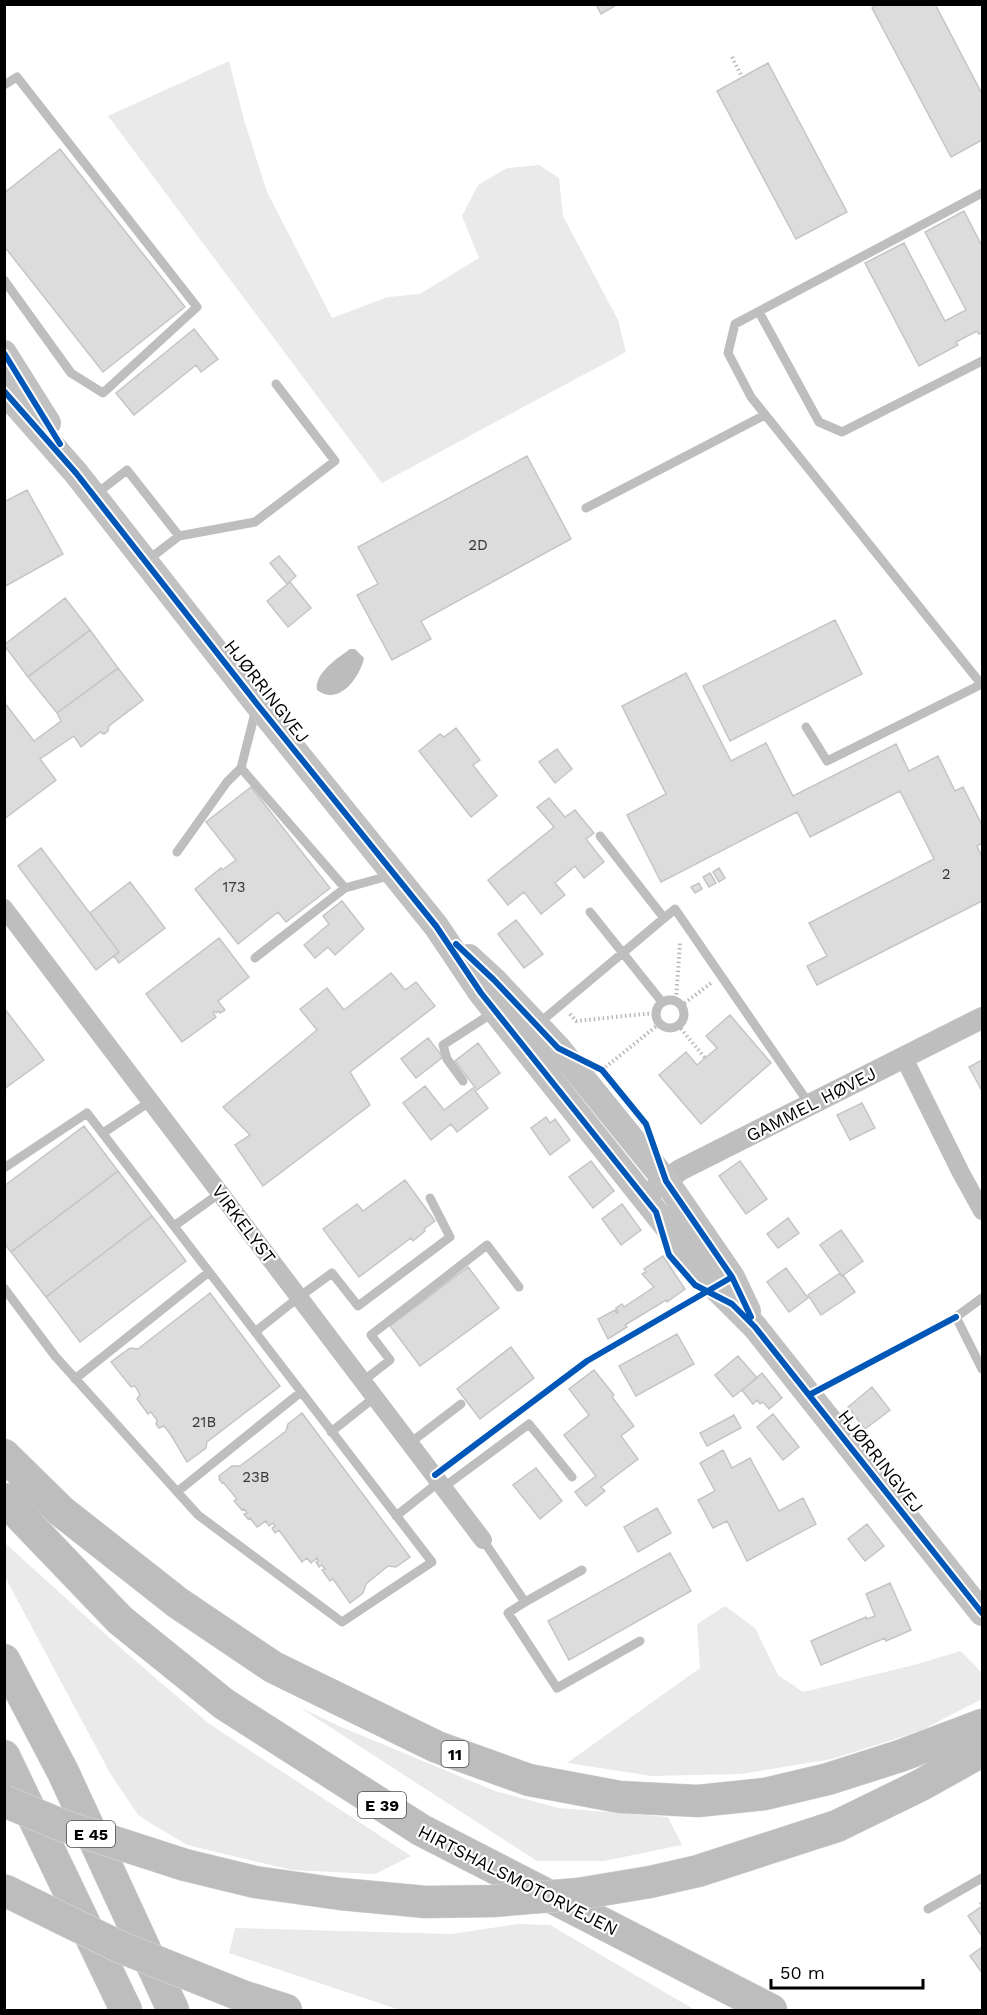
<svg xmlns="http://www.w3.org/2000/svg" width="987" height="2015" font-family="'Work Sans',sans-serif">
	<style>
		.green { fill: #eaeaea }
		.water { fill: #bcbcbc }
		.building { fill: #dcdcdc; stroke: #c5c5c5; stroke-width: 1.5 }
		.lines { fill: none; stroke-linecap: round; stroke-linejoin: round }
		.motorway-casing { stroke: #dbdbdb; stroke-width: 33 }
		.path { stroke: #b8b8b8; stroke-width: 4; stroke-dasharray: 1.5 3; stroke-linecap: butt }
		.service { stroke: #bebebe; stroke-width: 9 }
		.minor { stroke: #bebebe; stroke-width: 18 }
		.tertiary { stroke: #bebebe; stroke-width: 22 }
		.secondary { stroke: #c1c1c1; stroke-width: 26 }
		.motorway { stroke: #bdbdbd; stroke-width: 32 }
		.motorway-bridge-casing { stroke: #dbdbdb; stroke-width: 33; stroke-linecap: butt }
		.motorway-bridge { stroke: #bdbdbd; stroke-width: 32 }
		.cycleway-casing { stroke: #fff; stroke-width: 10 }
		.cycleway { stroke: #0057b8; stroke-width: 6 }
		.labels { text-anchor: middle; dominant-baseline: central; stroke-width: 4.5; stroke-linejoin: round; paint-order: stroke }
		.number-label { font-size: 15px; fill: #373737 }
		.shield { fill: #fff; stroke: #4c4c4c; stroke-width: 1.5 }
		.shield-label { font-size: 16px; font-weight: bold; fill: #000 }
		.street-label { font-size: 18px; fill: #000; stroke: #fff }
	</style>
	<rect width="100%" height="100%" fill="#fff"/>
	<path class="green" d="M229,61l15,59 23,72 65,126 56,-21 32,-3 59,-36 -17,-42 16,-31 29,-17 32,-3 20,13 4,38 55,104 8,32 -244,131 -274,-367z
		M6,1544l118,107 84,72 203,133 -36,18 -83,-4 -105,-25 -48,-29 -28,-41 -106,-198v-31z
		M725,1606l30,22 23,47 25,17 111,-27 47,-14 21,22v26l-62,32 -88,28 -91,15 -89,2 -85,-13 133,-95 -3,-44z
		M299,1707l40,19 156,65 64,17 109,9 14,28 -78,16h-67z
		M518,1924l32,1 145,85h-295l-171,-57 6,-25 216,6z"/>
	<path class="water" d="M350,649h5l9,9c-4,19 -25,49 -47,32 -3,-17 21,-32 33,-41z"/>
	<path class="building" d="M596,4h22l-17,10z
		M878,4h57l47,90v46l-31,17 -79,-149z
		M768,63l79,149 -51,27 -79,-148z
		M60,149l125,158 -82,65 -99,-126v-53z
		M964,211l18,35v87l-3,1 -2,-3 -21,11 2,3 -39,21 -54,-103 39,-20 41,78 21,-11 -41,-78z
		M194,329l24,30 -17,13 -5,-7 -62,50 -18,-22z
		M527,456l44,83 -150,82 10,18 -39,21 -35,-65 21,-11 -20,-37z
		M27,490l36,64 -59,33v-85z
		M279,556l17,20 -9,8 -17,-21z
		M290,582l21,26 -23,19 -21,-26z
		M65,598l25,32 -62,47 -24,-32z
		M835,620l27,54 -132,67 -27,-55z
		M90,630l28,38 -61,45 -29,-36z
		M118,668l25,32 -34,26 -1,5 -4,3 -4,-2 -19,15 -7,-11 -34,23 16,21 -52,39v-117l30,39 27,-20 -4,-8z
		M686,673l45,88 35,-18 27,53 103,-52 13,27 29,-15 17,35 8,-4 19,38v18l-5,3 5,11v44l-165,84 -10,-19 20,-10 -18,-33 125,-64 -34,-68 -90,46 -13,-25 -136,70 -34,-67 39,-21 -44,-88z
		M456,728l24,32 -7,5 24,31 -26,21 -52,-66 21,-17 4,3z
		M557,749l15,20 -17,14 -16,-21z
		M251,787l79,101 -44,34 -8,-10 -40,32 -43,-55 26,-21 1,2 14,-10 -30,-38z
		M549,798l16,19 10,-7 19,23 -8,6 18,23 -20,16 -9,-12 -20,17 10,12 -24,19 -17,-22 -16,13 -20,-25 66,-53 -17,-20z
		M41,848l78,104 -23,18 -78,-104z
		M719,868l6,10 -6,4 -6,-10z
		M710,873l6,10 -7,4 -6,-10z
		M130,882l35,46 -46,35 -5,-7 5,-4 -29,-39z
		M699,883l3,6 -7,4 -4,-6z
		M342,901l22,28 -29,26 -7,-8 -13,11 -11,-13 25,-21 -6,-8z
		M516,920l27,34 -19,14 -26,-34z
		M219,938l30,39 -31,24 7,9 -5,3 -2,-2 -2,2 -2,-2 -1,2 3,4 -34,25 -36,-48z
		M391,973l14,17 11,-8 19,24 -85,66 20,33 -107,81 -28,-41 15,-10 -27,-28 94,-77 -17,-21 27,-21 17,22z
		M4,1008l40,52 -40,29z
		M730,1015l41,48 -70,61 -42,-49 27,-23 11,13 20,-17 -11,-12z
		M428,1038l15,19 -27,21 -15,-19z
		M478,1043l22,30 -23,17 -22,-29z
		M982,1060v31l-13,-24z
		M425,1086l19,24 29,-22 15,20 -31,24 -6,-8 -20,16 -28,-37z
		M862,1103l13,25 -25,12 -13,-25z
		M546,1117l4,6 5,-4 15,21 -20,15 -19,-27z
		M84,1126l34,45 -107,81 -7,-9v-57z
		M591,1161l23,30 -21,17 -24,-31z
		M740,1161l27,38 -21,15 -27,-38z
		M118,1171l34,45 -106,81 -35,-45z
		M405,1180l30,41 -11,8 1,2 -12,10 -2,-3 -52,39 -36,-48 34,-25 6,7z
		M622,1204l19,26 -20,15 -19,-26z
		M152,1216l34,45 -106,81 -34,-45z
		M788,1218l11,15 -21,15 -11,-14z
		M841,1230l22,31 -21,15 -22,-31z
		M663,1256l22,33 -18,13 -1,-2 -41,25 2,2 -19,12 -10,-20 17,-9 2,3 1,-1 -2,-4 6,-4 2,3 30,-20 -12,-13 4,-2 -2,-3z
		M468,1267l31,41 -79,58 -30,-40z
		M786,1268l22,30 -19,14 -22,-30z
		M840,1273l2,3 1,-1 12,17 -34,23 -13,-20z
		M210,1293l70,93 -73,56 -1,6 -19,14 -16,-27 -7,-9 -5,2 -3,-4 1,-4 -6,-8 -3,2 -11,-15 3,-4 -5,-9 -4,1 -20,-25 19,-14 8,1z
		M677,1334l17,30 -58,32 -17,-30z
		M511,1347l23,31 -54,41 -23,-30z
		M738,1356l19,22 -24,19 -18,-22z
		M594,1370l20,25 -2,2 22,29 -13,10 17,23 -37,28 4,4 -19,15 -11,-14 21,-16 -32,-41 25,-20 -20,-26z
		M762,1373l20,25 -13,11 -6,-7 -3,2 -3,-4 -4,4 -11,-14z
		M872,1387l18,23 -25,19 -17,-22z
		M302,1413l108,144 -14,10 -8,-1 -22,18 -3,9 -13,10 -17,-24 -3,2 -8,-11 3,-1 -3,-4 -3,2 -3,-5 2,-1 -1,-3 -6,5 -4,-5 -5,4 -23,-32 -4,3 -3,-5 3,-2 -2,-3 -4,3 -3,-5 -9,6 -7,-9 -2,1 -4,-5 3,-1 -3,-4 -2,1 -8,-9 3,-2 -14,-17 -1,1 -3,-4 1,-1 -1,-2 13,-10h8l46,-35 2,-7z
		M773,1414l26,33 -16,13 -26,-33z
		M734,1415l7,13 -34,18 -7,-13z
		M723,1450l9,18 18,-10 29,53 24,-13 13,26 -69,37 -20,-40 -14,7 -15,-28 17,-9 -15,-28z
		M536,1468l26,33 -22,18 -27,-34z
		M657,1508l14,25 -33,19 -14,-25z
		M867,1524l17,22 -19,15 -17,-22z
		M670,1553l21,38 -122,69 -21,-39z
		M890,1583l21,47 -25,11 -1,-3 -64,27 -10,-24 55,-24 1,2 8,-3 -9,-22z
		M982,1902v34l-14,-20 14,-10 -2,-3z
		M982,1947v26l-12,-17z"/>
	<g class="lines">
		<g class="motorway-casing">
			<path id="motorway" d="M4,1455l57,56 117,92 95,64 164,80 92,33 91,17 78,4 67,-7 63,-15 72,-23 82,-31
				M4,1499l116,121 104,84 197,126 350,180
				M4,1660l59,112 110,238
				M4,1756l122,254
				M185,1865l70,17 85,12 86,8
				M650,1882l48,-11 139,-45 84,-41 61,-34
				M245,1997l41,13"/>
		</g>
		<path class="path" d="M732,57l10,20
			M676,999l4,-56
			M681,1006l30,-23
			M570,1014l6,7 78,-8
			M678,1025l27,33
			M602,1070l57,-46"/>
		<path class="service" d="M4,85l13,-8 180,230 -94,86 -32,-20 -67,-93
			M982,193l-247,131 -7,29 23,44 231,288
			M759,312l60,110 23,10 140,-71
			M96,494l31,-24 52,66 -31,24
			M586,508l179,-93
			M179,536l76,-14 80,-61 -59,-77
			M256,709l-15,59 104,120 47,-13
			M806,727l21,34 155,-77
			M600,836l64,82
			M177,852l50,-70 14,-14
			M590,912l72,90
			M255,958l90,-70
			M656 1014a14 14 0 1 1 28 0a14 14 0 1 1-28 0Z
			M538,1024l137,-115 135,196
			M463,1081l-16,-22 -4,-14 51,-33
			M103,1133l48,-32
			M4,1168l83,-55 345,449 -90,60 -144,-107 -143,-159 -51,-68
			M174,1226l46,-33
			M982,1298l-26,19 26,52
			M255,1332l44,-35 33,-24 26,33 92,-69 -20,-39
			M75,1379l134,-107
			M363,1381l27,-21 -19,-25 116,-90 32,42
			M331,1432l44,-35
			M410,1443l51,-39
			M444,1487l85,-63 43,53
			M177,1492l124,-100
			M396,1516l43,-34
			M483,1540l42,62 57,-32
			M525,1602l-17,11 49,75 83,-47
			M928,1909l54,-31"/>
		<path class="minor" d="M4,908l479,632
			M904,1058l57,115 21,38"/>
		<path class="tertiary" d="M644,1197l36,-27 302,-152"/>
		<path class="secondary" d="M4,353l44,70
			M4,391l72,82 181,231 179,222 45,67 235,295 39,39 227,286
			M469,957l25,23 64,68 108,133 66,96 16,34"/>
		<use href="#motorway" class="motorway"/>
		<g class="motorway-bridge-casing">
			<path id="motorway-bridge" d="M4,1801l57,24 124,40
				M4,1890l116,57 125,50
				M426,1902l67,-1 85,-7 72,-12"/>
		</g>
		<use href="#motorway-bridge" class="motorway-bridge"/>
		<g class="cycleway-casing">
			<path id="cycleway" d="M4,353l56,91
				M4,391l72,82 181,231 179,222 45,67 175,219 13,43 26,30 37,19 23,23 227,286
				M456,944l38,36 64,68 44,22 44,54 20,57 66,96 19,40
				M809,1395l147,-78
				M435,1475l152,-114 145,-84"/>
		</g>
		<use href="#cycleway" class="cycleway"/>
	</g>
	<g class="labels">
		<g class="number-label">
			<text x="478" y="545">2D</text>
			<text x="946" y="874">2</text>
			<text x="234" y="887">173</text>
			<text x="204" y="1422">21B</text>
			<text x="256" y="1477">23B</text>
		</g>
		<g class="shield">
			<rect x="441.5" y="1741" width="27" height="26" rx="4.5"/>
			<rect x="358" y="1792" width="48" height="26" rx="4.5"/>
			<rect x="67" y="1821" width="48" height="26" rx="4.5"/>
		</g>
		<g class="shield-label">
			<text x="455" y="1754">11</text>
			<text x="382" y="1805">E 39</text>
			<text x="91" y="1834">E 45</text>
		</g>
		<g class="street-label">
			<text transform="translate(267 691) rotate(52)">HJØRRINGVEJ</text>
			<text transform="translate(811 1104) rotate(-27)">GAMMEL HØVEJ</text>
			<text transform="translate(244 1224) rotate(53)">VIRKELYST</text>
			<text transform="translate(881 1461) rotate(52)">HJØRRINGVEJ</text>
			<text transform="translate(518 1880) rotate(27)">HIRTSHALSMOTORVEJEN</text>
		</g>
	</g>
	<rect width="987" height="2015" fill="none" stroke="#000000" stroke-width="12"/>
	<path d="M771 1979v9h152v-9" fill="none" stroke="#000000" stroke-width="3"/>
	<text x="780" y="1979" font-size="18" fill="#000000" stroke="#ffffff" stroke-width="4.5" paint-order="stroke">50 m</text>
</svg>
